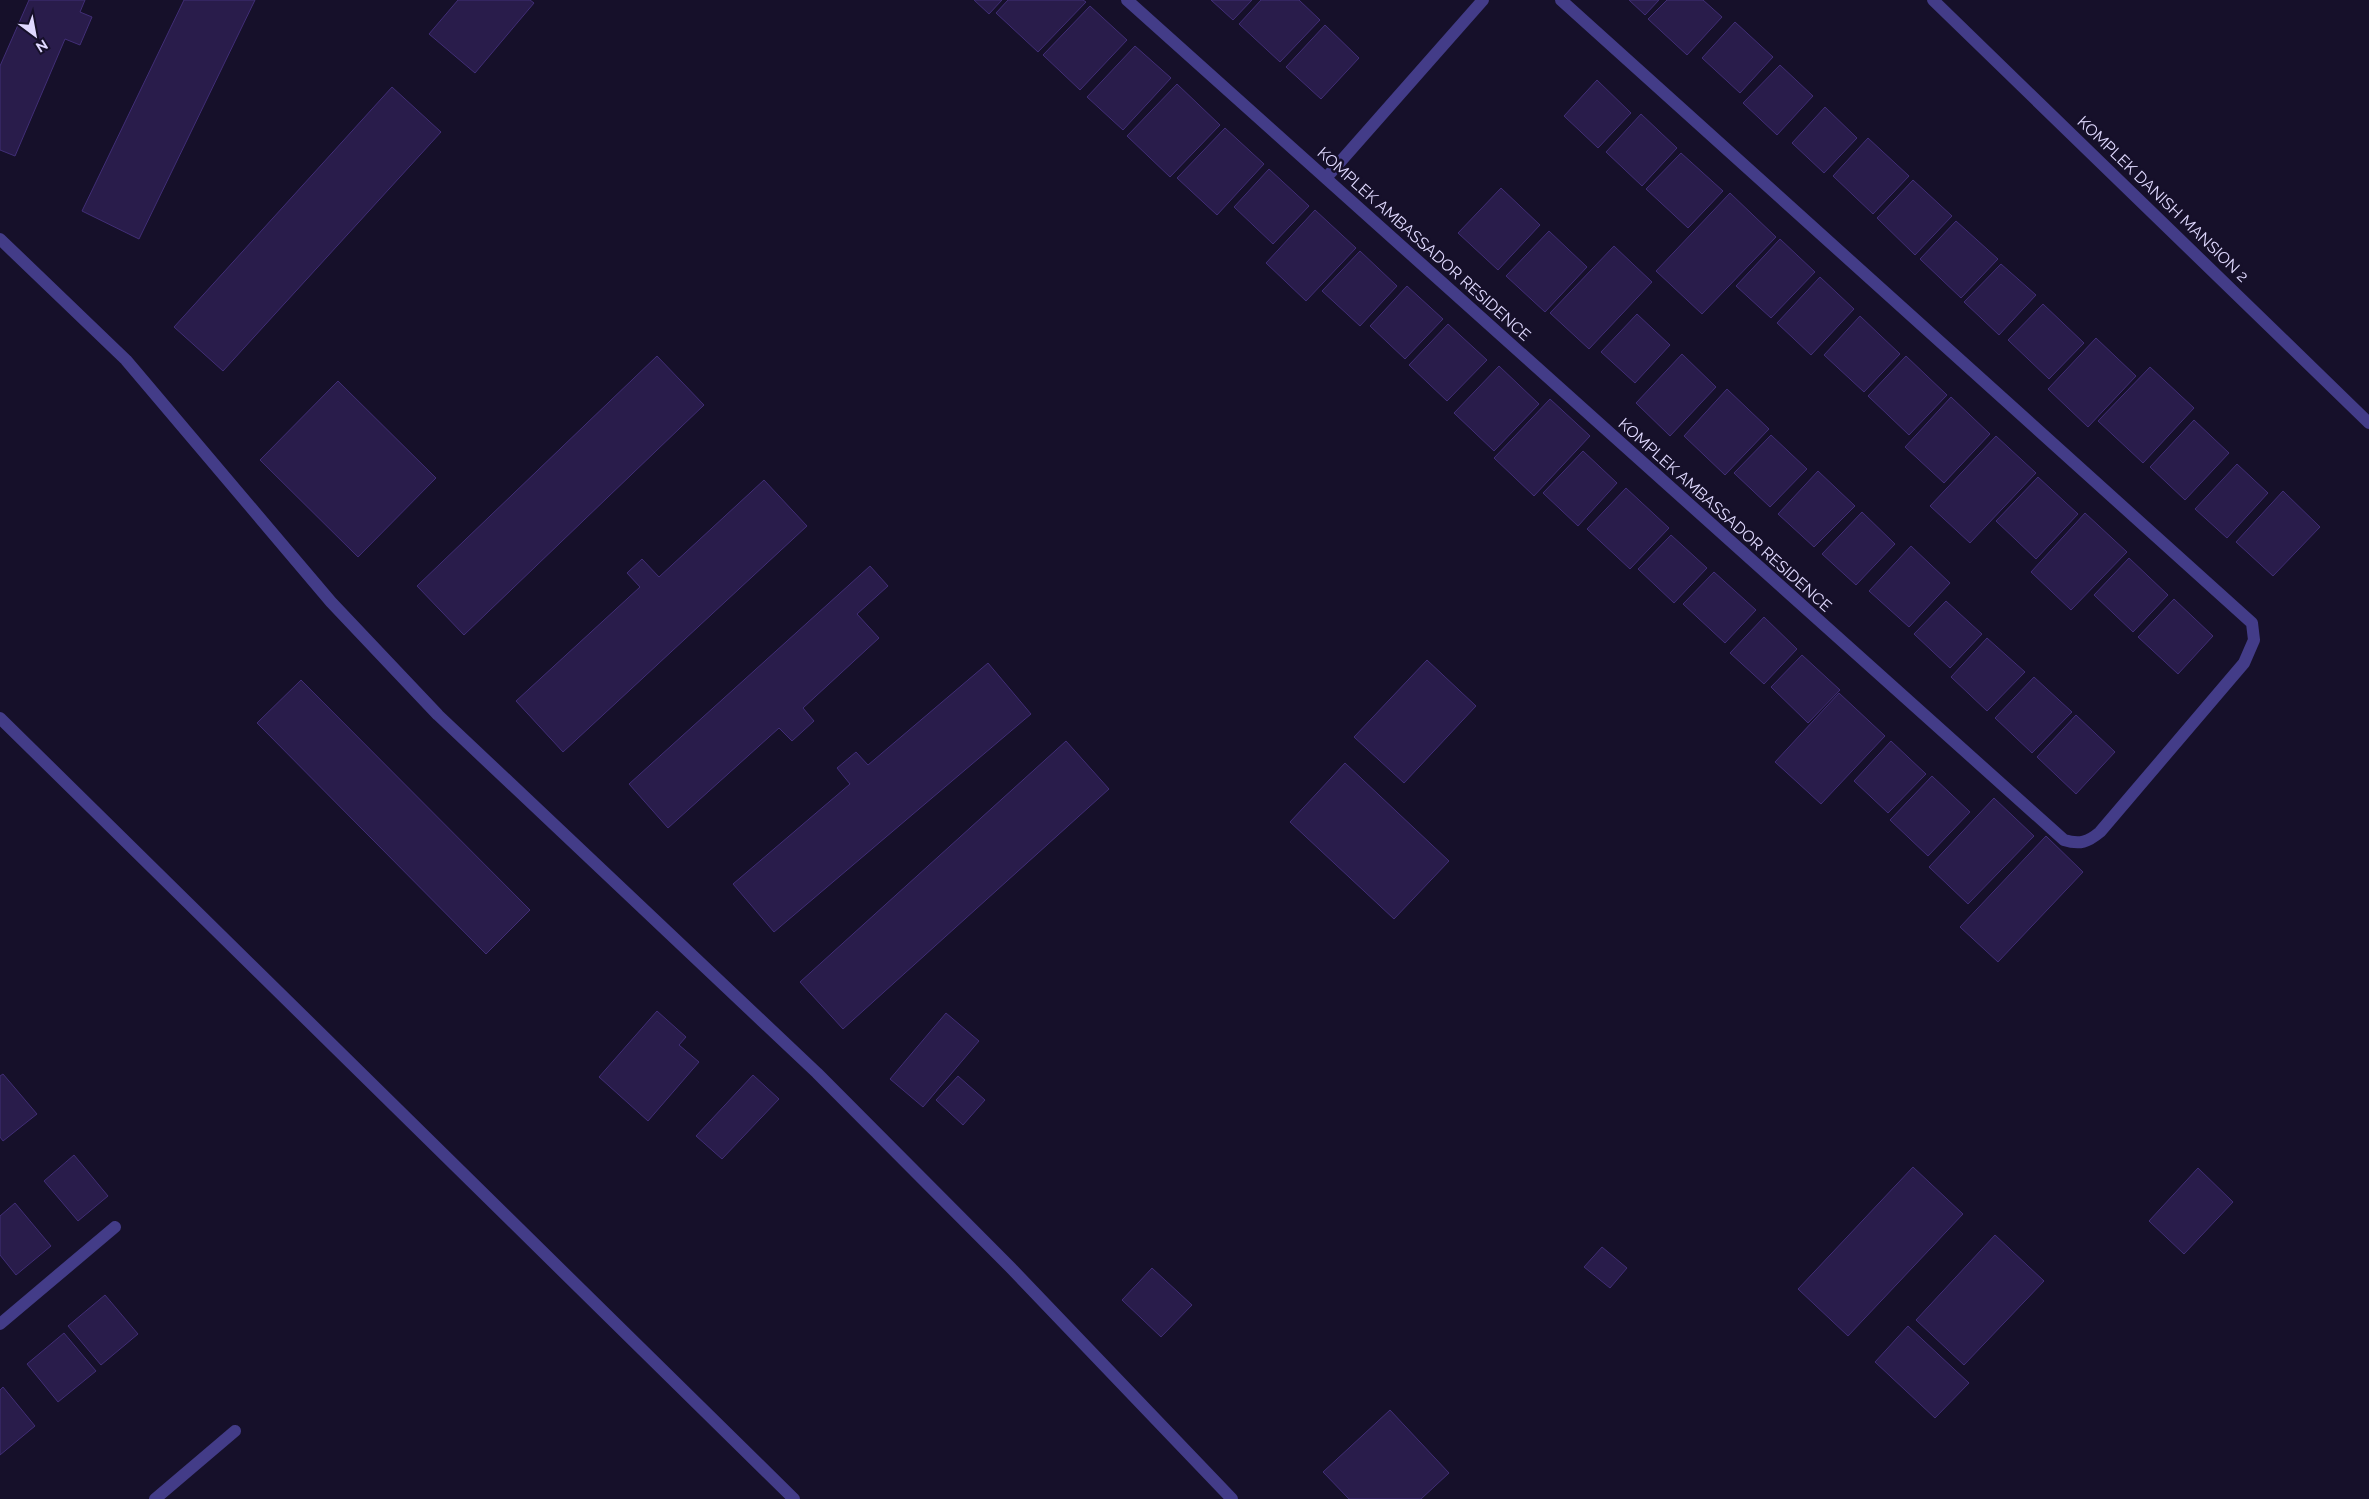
<svg xmlns="http://www.w3.org/2000/svg" width="2369" height="1499" font-family="Raleway,sans-serif">
	<style>
		.building { fill: #291c4b; stroke: #412e76 }
		.lines { fill: none; stroke-linecap: round; stroke-linejoin: round }
		.service { stroke: #433c88; stroke-width: 12 }
		.minor { stroke: #433c88; stroke-width: 12 }
		.labels { text-anchor: middle; dominant-baseline: central; stroke-width: 5; stroke-linejoin: round; paint-order: stroke }
		.street-label { font-size: 16px; fill: #e0d9ff; stroke: #16102a }
	</style>
	<rect width="100%" height="100%" fill="#16102a"/>
	<path class="building" d="M29,0h56l-5,12 12,5 -12,28 -15,-6 -50,117 -15,-6v-84z
		M184,0h71l-116,239 -57,-28z
		M458,0h72l4,3 -59,70 -46,-39z
		M974,0h28l-13,14z
		M1008,0h75l3,2 -48,50 -42,-39z
		M1211,0h41l-19,20z
		M1261,0h38l21,20 -40,42 -41,-38z
		M1629,0h30l-14,15z
		M1667,0h36l19,17 -35,38 -39,-36z
		M1090,6l37,34 -47,50 -37,-35z
		M1735,22l38,35 -33,36 -38,-35z
		M1325,25l34,33 -38,41 -35,-32z
		M1135,46l36,32 -48,52 -36,-33z
		M1780,65l33,31 -36,39 -34,-32z
		M1597,80l34,33 -33,35 -34,-32z
		M1177,84l43,41 -50,52 -43,-41z
		M392,87l49,45 -218,239 -49,-44z
		M1825,107l32,31 -33,35 -32,-30z
		M1641,114l36,34 -35,38 -36,-34z
		M1225,128l39,36 -47,51 -40,-37z
		M1868,138l41,38 -36,38 -40,-38z
		M1681,153l42,38 -35,37 -42,-39z
		M1269,169l40,37 -36,38 -39,-37z
		M1913,180l39,36 -37,39 -38,-37z
		M1501,188l39,37 -42,45 -40,-37z
		M1730,193l46,44 -74,77 -46,-43z
		M1315,210l41,38 -50,53 -40,-38z
		M1956,221l42,38 -37,39 -41,-39z
		M1549,231l38,36 -42,45 -39,-36z
		M1780,239l35,33 -44,46 -35,-32z
		M1614,246l38,36 -63,67 -39,-36z
		M1360,251l37,35 -37,40 -38,-35z
		M2001,264l35,31 -37,40 -35,-33z
		M1820,277l34,32 -43,46 -34,-32z
		M1407,286l36,33 -38,40 -35,-33z
		M2043,304l41,39 -35,36 -41,-39z
		M1637,314l33,31 -35,38 -34,-31z
		M1860,316l40,38 -36,38 -40,-37z
		M1448,324l39,36 -40,41 -38,-36z
		M2096,338l40,38 -48,51 -40,-38z
		M1682,354l34,33 -46,49 -34,-33z
		M657,356l47,49 -240,230 -47,-49z
		M1906,356l41,39 -38,40 -41,-39z
		M1499,366l40,38 -45,47 -40,-38z
		M2150,367l44,41 -51,55 -45,-42z
		M338,381l98,97 -78,79 -98,-97z
		M1727,389l42,40 -44,46 -41,-39z
		M1951,397l39,37 -46,49 -39,-36z
		M1550,399l40,37 -56,60 -40,-38z
		M2194,420l35,33 -44,47 -35,-33z
		M1771,435l36,34 -37,38 -36,-34z
		M1996,436l40,37 -66,70 -40,-37z
		M1583,451l34,32 -39,43 -35,-33z
		M2237,464l31,29 -41,45 -32,-29z
		M1818,471l37,35 -41,41 -36,-33z
		M2038,477l40,37 -42,45 -40,-38z
		M764,480l43,46 -244,226 -47,-51 124,-114 -13,-14 15,-14 17,18z
		M1626,488l43,40 -39,41 -43,-40z
		M2283,491l37,36 -47,49 -37,-34z
		M1862,512l33,32 -39,41 -34,-31z
		M2085,513l42,39 -56,58 -40,-38z
		M1671,535l36,33 -33,35 -36,-34z
		M1911,546l39,37 -41,44 -40,-36z
		M2129,558l39,37 -35,37 -39,-37z
		M870,566l18,20 -31,28 22,24 -76,70 11,13 -22,20 -13,-13 -111,100 -39,-44z
		M1714,572l42,38 -31,33 -42,-39z
		M2174,599l39,37 -35,38 -40,-37z
		M1946,601l36,33 -32,34 -36,-34z
		M1764,617l33,32 -33,35 -34,-31z
		M1987,638l38,34 -38,39 -36,-34z
		M1802,655l38,35 -32,33 -37,-36z
		M1427,660l49,46 -72,77 -50,-46z
		M988,663l43,51 -257,218 -41,-48 117,-100 -13,-16 19,-16 12,13z
		M2034,677l38,35 -40,41 -37,-35z
		M301,680l229,230 -44,44 -229,-231z
		M1839,693l46,43 -64,68 -46,-42z
		M2076,715l39,37 -39,42 -39,-37z
		M1066,741l43,48 -266,240 -43,-47z
		M1891,741l35,33 -38,39 -34,-32z
		M1345,763l104,98 -55,58 -104,-97z
		M1932,776l38,36 -42,44 -38,-36z
		M1994,798l40,38 -66,68 -39,-37z
		M2046,836l37,36 -85,90 -38,-35z
		M657,1011l29,26 -7,8 20,17 -51,59 -49,-44z
		M946,1013l33,28 -56,66 -33,-28z
		M3,1074l34,40 -34,27 -3,-4v-61z
		M753,1075l26,24 -57,60 -26,-23z
		M958,1076l27,24 -22,25 -27,-25z
		M74,1155l34,41 -30,25 -34,-40z
		M1913,1167l50,47 -115,122 -50,-47z
		M2198,1168l35,34 -49,52 -35,-33z
		M15,1203l36,43 -35,29 -16,-20v-39z
		M1995,1235l49,46 -80,84 -48,-45z
		M1602,1247l25,21 -17,20 -26,-21z
		M1152,1268l40,37 -31,32 -39,-37z
		M105,1295l33,39 -37,31 -33,-39z
		M1908,1326l61,57 -34,35 -60,-56z
		M64,1333l32,38 -38,31 -31,-38z
		M3,1387l32,39 -35,29v-65z
		M1390,1410l59,63 -28,26h-72l-26,-27z"/>
	<g class="lines">
		<path class="service" d="M0,239l126,121 205,242 107,113 379,358 194,195 221,231"/>
		<path class="minor" d="M1127,0l937,840c16,5 24,2 36,-8l144,-169 10,-23 -2,-17 -691,-623
			M1933,0l436,423
			M1326,178l157,-178
			M0,718l794,781
			M0,1324l115,-97
			M155,1499l80,-68"/>
	</g>
	<g class="labels">
		<g class="street-label">
			<text transform="translate(2163 199) rotate(44)">KOMPLEK DANISH MANSION 2</text>
			<text transform="translate(1424 244) rotate(42)">KOMPLEK AMBASSADOR RESIDENCE</text>
			<text transform="translate(1725 515) rotate(42)">KOMPLEK AMBASSADOR RESIDENCE</text>
		</g>
	</g>
	<g transform="translate(35 35) rotate(148)" stroke="#16102a" stroke-width="4" paint-order="stroke">
	<path d="M0-4L9 19L0 12L-9 19Z" fill="#e0d9ff"/>
	<text y="-8" font-size="14" font-weight="bold" text-anchor="middle" fill="#e0d9ff">N</text>
	</g>
</svg>
